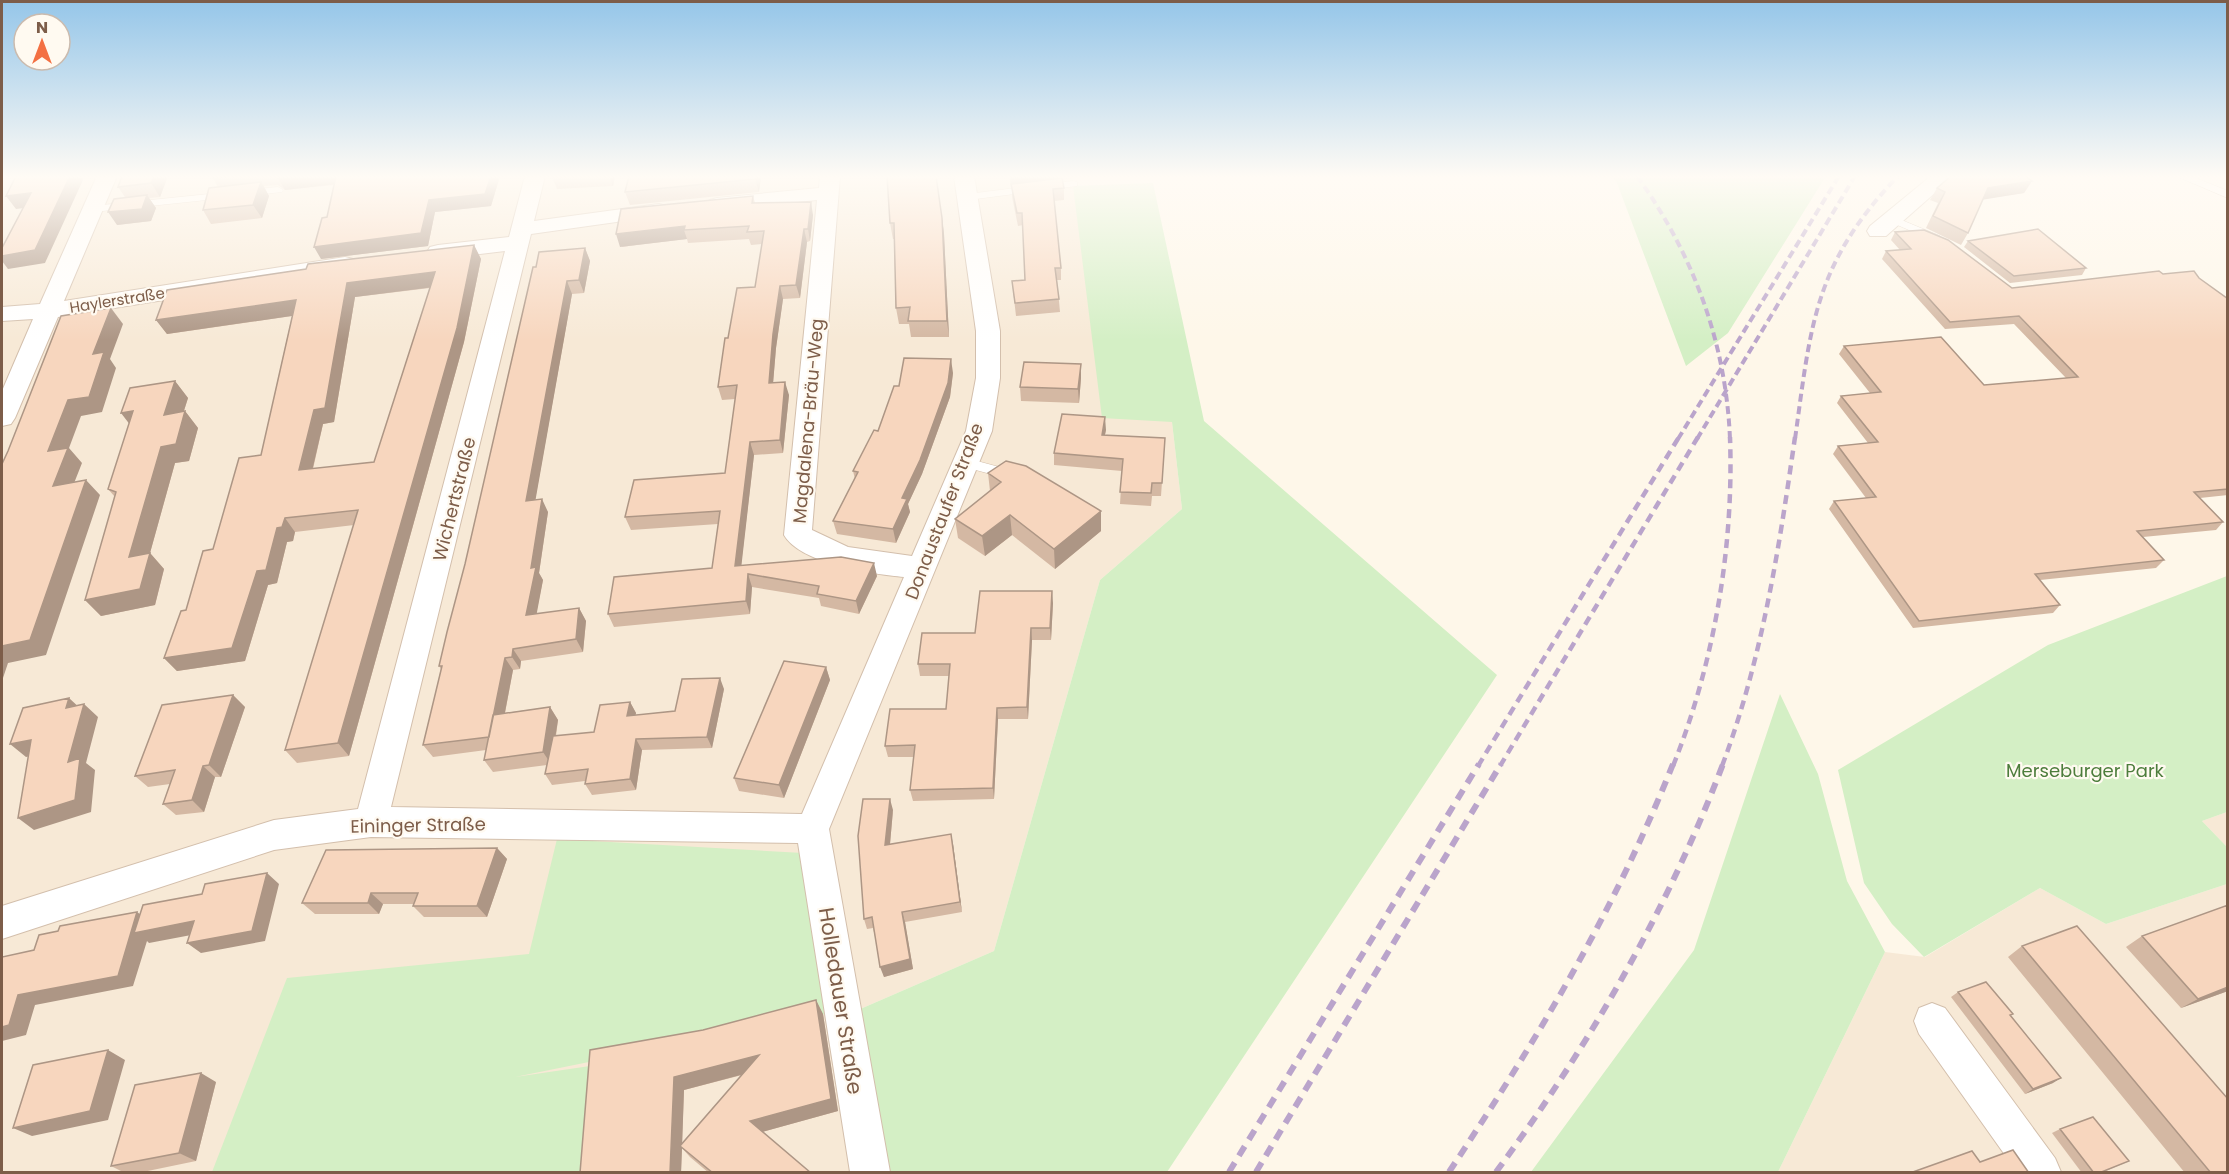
<svg xmlns="http://www.w3.org/2000/svg" width="2229" height="1174" font-family="Poppins,sans-serif">
	<style>
		.residential { fill: #f7e9d6 }
		.green { fill: #d4efc5 }
		.lines { fill: none; stroke-linecap: round; stroke-linejoin: round }
		.service-casing { stroke: #d3bfac; stroke-width: 1 }
		.minor-casing { stroke: #d3bfac; stroke-width: 2 }
		.service { fill: #fff; fill-rule: evenodd }
		.minor { fill: #fff; fill-rule: evenodd }
		.rail-far2 { stroke: #baa4cb; stroke-width: 4; stroke-dasharray: 8 4.5; stroke-linecap: butt }
		.rail-far1 { stroke: #baa4cb; stroke-width: 4.5; stroke-dasharray: 9 6; stroke-linecap: butt }
		.rail { stroke: #baa4cb; stroke-width: 6; stroke-dasharray: 11 8; stroke-linecap: butt }
		.wall { fill: #d4b8a3; fill-rule: evenodd }
		.shaded-wall { fill: #ad9685 }
		.building { fill: #f7d6be; stroke: #ad9685; stroke-width: 1.5; fill-rule: evenodd }
		.labels { text-anchor: middle; dominant-baseline: central; stroke-width: 4.5; stroke-linejoin: round; paint-order: stroke }
		.far-street-label { font-size: 15px; fill: #7d5d49; stroke: #fffaf1 }
		.street-label { font-size: 18px; fill: #7d5d49; stroke: #fffaf1 }
		.park-label { font-size: 18px; fill: #4d7d3c; stroke: #fffaf1 }
		.near-street-label { font-size: 21px; fill: #7d5d49; stroke: #fffaf1 }
	</style>
	<rect width="100%" height="100%" fill="#fef7e9"/>
	<path class="residential" d="M2,176h1070l1,10 99,236 10,87 -82,71 -106,371 -136,59 32,162h-888z
		M2227,812v35l-25,-26z
		M2227,884v288h-449l107,-220 40,5 115,-69 66,36z"/>
	<path class="green" d="M1611,176h215l-98,157 -42,33 -69,-183z
		M1153,183l51,238 293,254 -330,497h-277l-32,-162 136,-59 106,-371 82,-71 -10,-87 -70,-4 -29,-232z
		M2227,576v236l-25,9 25,26v37l-121,40 -66,-36 -116,69 -32,-33 -28,-41 -26,-113 210,-125z
		M1780,694l38,80 29,107 38,71 -107,220h-247l163,-222z
		M557,839l246,14 22,161 -310,63 75,-11 -8,106h-370l75,-194 242,-24z"/>
	<g class="lines">
		<g class="service-casing">
			<path id="service" d="M2176,176h15l37,15v7z
				M1073,181l4,1v4l-109,14 -5,-3 5,-3z
				M278,187l5,3 -1,2 -189,20 -6,-3 6,-3z
				M1892,216l48,20 2,2 -6,3 -4,-1 -44,-19 -2,-2z
				M966,458l48,13 2,3 -7,5 -48,-13 -2,-3 2,-3z"/>
		</g>
		<g class="minor-casing">
			<path id="minor" d="M97,176h20l-53,125 281,-44 8,2 3,5 -3,5 -8,2 -287,46 -43,101 -4,6 -9,2v-35l31,-72 -31,2v-14l38,-3z
				M525,176h20l-11,45 125,-17 7,2 4,4 -4,4 -7,2 -128,18 -140,573 411,7 102,-237c-31,-3 -103,-13 -120,-42l33,-335 -100,10 -7,-2 -4,-4 4,-4 7,-2 102,-10 1,-12h20l-28,354 36,17 64,9 54,-125 10,-53v-47l-22,-155h20l26,155v47l-8,53 -163,398 61,343h-40l-52,-329 -427,-6 -97,13 -272,89v-33l272,-86 84,-11 147,-558 -67,8 -8,-2 -3,-5 3,-5 8,-2 71,-8z
				M1931,176h23l-68,60h-16l-3,-5 3,-5z
				M1932,1003l13,5 110,150 6,14h-44l-98,-138 -5,-13 5,-13z"/>
		</g>
		<use href="#service" class="service"/>
		<use href="#minor" class="minor"/>
		<path class="rail-far2" d="M1637,176c56,78 89,166 93,263
			M1678,439l161,-263
			M1697,439l158,-263
			M1795,439c16,-115 19,-175 103,-263"/>
		<path class="rail-far1" d="M1478,766l201,-329
			M1500,766l198,-329
			M1673,766c41,-102 61,-219 57,-329
			M1722,766c40,-106 57,-217 73,-329"/>
		<path class="rail" d="M1229,1172l250,-408
			M1256,1172l245,-408
			M1449,1172c89,-134 164,-258 224,-408
			M1496,1172c92,-124 172,-263 227,-408"/>
	</g>
	<path class="wall" d="M168,176l-8,21 -11,1 7,10 -5,13 -34,4 8,-28 -7,-10z
		M213,176h287l-9,30 -56,6 -7,34 -107,13 6,-42 7,-32 -49,5 -7,-5 -14,1 5,10 -7,22 -51,6 -8,-14 15,-23 -5,-9z
		M553,176h62l-2,10 -56,3 -5,-12z
		M629,176h132l-2,16 -129,13 -5,-13z
		M1009,176h51l4,12v12l-10,1 7,67v12h-4l3,32 -44,4 -4,-35 13,-1 -2,-55 -5,1 -6,-29v-11h-1z
		M2032,181l-8,12 -41,6 -15,34 -7,12 -35,-17 12,-25 -8,-3 7,-12z
		M753,196l2,7 58,12 -3,26 -3,1 -7,56 -17,1 -7,49 -3,35 16,12 -6,58 -29,2 -13,110 136,11 -18,38 -38,-8 -2,-8 -67,-11 -2,27 -136,13 -6,-13 104,-46 6,-44 -87,6 -6,-13 100,-44 10,-74 -13,1 -4,-13 10,-49 27,-51 7,-43 -11,1 -2,-6 -61,4 -1,-4 -67,8z
		M942,218l2,16 5,103h-38l-2,-13h-10l-3,-16 -2,-69h-1l-3,-16z
		M1895,232l117,56 151,-14 36,4 29,21v196l-28,3 23,24 -7,8 -73,7 21,23 -8,8 -116,12 20,25 -7,8 -140,15 -84,-119 5,-8 32,-3 -33,-44 5,-8 30,-3 -31,-40 4,-7 29,-3 -31,-39 5,-8 140,39 82,-7 -52,-54 -69,5 -63,-70 4,-8 14,-1 -9,-10z
		M1968,241l118,27 -4,7 -72,8 -46,-36z
		M474,245l7,14 -17,83 -115,414 -52,7 -12,-13 69,-225 -59,7 -2,9 -6,1 -10,41 -9,2 -23,76 -68,10 -13,-13 22,-48 75,-155 31,-139 -125,18 -11,-14zM430,288l-56,174 -61,7 10,-45 11,-2 21,-125z
		M585,248l5,13 -6,32 -12,1 -37,206 13,12 -9,61 4,7 -7,34 43,-6 7,13 -3,31 -62,9 -1,8 -7,1 -8,43 45,-6 8,13 -2,16 38,-4 36,-30 6,11 -1,2 40,-4 49,-22 -12,59 -70,2 -6,40 -44,5 -7,-11v-3l-33,4 -7,-11 2,-9 -54,7 -9,-12 2,-10 -53,7 -10,-12 18,-76 -2,-3 26,-102 71,-297z
		M953,373l-3,24 -28,77 -14,30 2,8 -14,31 -59,-9 -4,-13 22,-42 -2,-8 25,-40 21,-45z
		M1081,378l-2,25 -58,-2 -1,-14z
		M175,381l13,17 -4,13h1l13,17 -9,33 -14,2 -25,90 14,16 -9,36 -54,11 -16,-16 30,-103 -7,-8z
		M1106,430l-1,5 60,3 -4,58h-9l-1,10 -31,-2 2,-33 -68,-6v-12z
		M988,473l113,38v20l-46,38 -43,-34 -27,21 -27,-18 -3,-19 35,-28z
		M1053,603l-2,37h-19l-4,79h-30l-4,80 -81,2 -3,-11 4,-33h-26l-3,-11 61,-37 3,-33h-29l-2,-12 57,-31z
		M826,667l4,13 -46,118 -45,-7 -5,-13z
		M233,695l12,12 -24,70h-6l-11,35 -28,3 -13,-11 7,-20 -22,3 -13,-11z
		M893,810l-3,34h63l9,68 -57,10 8,47 -29,8 -11,-49 -6,1 -3,-10z
		M497,848l10,11 -20,58h-63l-11,-11 1,-2h-31l-4,10h-64l-13,-11z
		M2228,905v86l-47,17 -55,-61 16,-11z
		M2022,946l206,227h-43l-177,-216z
		M1958,992l55,22 -2,1 42,68 -28,11 -74,-97z
		M816,1000l7,14 15,97 -76,21 49,41h-102l-19,-16 -8,-9 -1,25h-101l123,-143zM742,1075l-60,68 2,-53z
		M216,1082l-20,79 -58,12h-13l-14,-7z
		M2060,1129l69,32 -28,12h-19l-30,-40z"/>
	<path class="shaded-wall" d="M63,176h17l3,4 -38,83 -37,6 -6,-8v-5z
		M154,176h14l-8,21 -9,-14z
		M293,176h47l4,7 -59,7 -7,-12z
		M491,176h9l-9,30 -56,6 -7,34 -107,13 -7,-12 115,-47z
		M609,176h6l-2,10z
		M756,176h5l-2,16 -4,-13z
		M1010,176h50v4l-49,6z
		M2032,181l-8,12 -43,7 7,-12z
		M261,182l8,14 -7,22 -9,-13z
		M31,193l10,13 -25,3 -10,-13z
		M147,195l9,13 -5,13 -34,4 -9,-13z
		M811,202l2,13 -3,26 -2,-12z
		M942,218l2,16 5,103 -2,-16z
		M685,226l-1,4 3,9 -67,8 -4,-13z
		M804,229l3,13 -7,56 -4,-13z
		M474,245l7,14 -17,83 -115,414 -11,-13z
		M585,248l5,13 -6,32 -5,-13z
		M435,272l7,14 -87,11 -21,125 -11,2 -14,60 -10,-14 48,-187z
		M567,281l5,13 -39,220 -7,-13z
		M780,286l3,13 -7,49 -4,48 -3,-13 4,-49z
		M296,300l9,14 -138,20 -11,-14z
		M111,308l12,16 -13,35 6,9 -14,44 -21,4 -12,32 13,15 -15,38 -14,-15 -5,-35 20,-51 25,-46z
		M951,359l2,14 -3,24 -28,77 -14,30 2,8 -14,31 -3,-14 9,-31z
		M1081,364v14l-2,25 -1,-14z
		M175,381l13,17 -11,34 -13,-17z
		M785,382l4,13 -6,58 -3,-13z
		M133,411l1,19 -13,-17z
		M185,411l13,17 -9,33 -14,2 -25,90 14,16 -9,36 -54,11 -16,-16 44,-43 32,-110z
		M1105,417l1,13 -4,17v-12z
		M750,442l4,13 -14,123 -5,-12z
		M86,480l14,15 -54,160 -38,8 -6,18v-35z
		M542,499l6,13 -9,61 4,7 -9,48 -8,-13 5,-47z
		M1101,511v20l-46,38 -1,-20z
		M1010,515l2,20 -27,21 -3,-20z
		M285,518l10,14 -2,9 -6,1 -10,41 -9,2 -23,76 -68,10 -13,-13 93,-87 20,-43z
		M874,563l3,13 -18,38 -3,-13z
		M748,574l4,13 -2,27 -4,-13z
		M1052,591l1,12 -2,37 -1,-12z
		M579,608l7,13 -3,31 -7,-13z
		M1031,628l1,12 -4,79 -1,-12z
		M513,649l8,12 -1,8 -8,-12z
		M505,658l8,12 -15,79 -9,-12z
		M826,667l4,13 -46,118 -5,-13z
		M720,678l4,11 -12,59 -5,-11z
		M233,695l12,12 -24,70 -12,-12z
		M69,698l13,12 2,-6 14,13 -12,46 9,7 -4,42 -57,18 -16,-12 50,-56 -2,-54z
		M630,702l6,11 -3,14 -6,-11z
		M550,707l8,13 -7,44 -8,-12z
		M997,708l1,11 -4,80 -1,-11z
		M636,739l6,11 -6,40 -6,-11z
		M31,740l15,13 -20,4 -16,-13z
		M203,766l12,11 -11,35 -12,-12z
		M890,799l3,11 -4,45 -4,-10z
		M951,834l2,10 9,68 -2,-10z
		M497,848l10,11 -20,58 -10,-11z
		M267,873l12,11 -14,57 -64,12 -14,-10z
		M371,893l12,11 -4,10 -11,-11z
		M137,912l15,11 42,-2 13,11 -58,11 -2,-2 -14,45 -98,19 -9,30 -24,6v-14l16,-32z
		M902,912l3,10 8,47 -29,8 -4,-10z
		M2228,987v4l-47,17 17,-9z
		M816,1000l7,14 15,97 -80,22 -8,-12z
		M108,1050l17,10 -17,60 -76,16 -19,-8z
		M759,1055l8,13 -83,22 -2,58 -2,-2 2,2 -1,25h-11l4,-96z
		M201,1073l15,9 -20,79 -17,-8z
		M2061,1078l-8,5 -28,11 8,-5z"/>
	<path class="building" d="M16,176h54l-35,74 -33,6v-8l29,-55 -25,3z
		M122,176h32l-3,7 -33,4z
		M213,176h20l-20,2z
		M275,176h18l-15,2z
		M336,176h155l-6,18 -56,6 -8,33 -107,14 8,-29 5,-1z
		M553,176h19l-20,1z
		M629,176h127l-1,3 -130,13z
		M887,176h49l6,42 5,103h-39l2,-14 -14,1 -2,-85h-4z
		M1951,176h74l7,5 -44,7 -20,45 -35,-17 12,-24 -8,-4z
		M1062,178l2,10 -11,1 8,79h-6l4,31 -44,4 -3,-22 13,-1 -3,-67h-5l-6,-29z
		M261,182l-8,23 -50,5 6,-22z
		M147,195l-5,14 -34,3 6,-13z
		M753,196l-1,7 59,-1 -3,27h-4l-8,56 -16,1 -7,48 -4,49 16,-1 -5,58 -30,2 -15,124 106,-9 33,6 -18,38 -39,-7 2,-8 -71,-12 -2,27 -138,13 6,-37 98,-9 8,-57 -95,6 9,-37 91,-7 12,-88 -19,2 7,-49h3l9,-50 18,-1 9,-56 -17,1 2,-6 -65,4 1,-4 -69,8 5,-25z
		M2038,229l48,39 -72,8 -46,-35z
		M1924,230l24,10 64,48 147,-17 4,3 31,-3 5,7 29,21v190l-34,3 29,30 -86,9 27,29 -129,14 25,31 -141,16 -85,-120 42,-4 -38,-51 40,-4 -37,-46 40,-4 -37,-46 97,-9 43,48 94,-8 -59,-61 -69,6 -64,-71 25,-2 -16,-17z
		M474,245l-17,83 -119,415 -53,7 73,-240 -73,8 -3,9 -5,1 -11,42 -9,1 -25,77 -68,10 17,-47 5,-1 17,-59 10,-2 26,-91 22,-3 35,-155 -140,20 11,-30 139,-21 2,-5zM435,272l-61,190 -75,8 15,-60 11,-2 22,-125z
		M585,248l-6,32 -12,1 -41,220 16,-2 -11,69 5,-1 -10,48 53,-7 -3,31 -63,10 -1,8 -7,1 -16,79 -66,8 19,-79h-3l8,-34 18,-68 68,-297h3l3,-15z
		M111,308l-18,46 11,-2 -15,45 -21,3 -20,51 20,-3 -15,38 33,-6 -56,160 -28,6v-182l6,-13 53,-135z
		M904,358l47,1 -3,24 -28,77 -18,38 5,1 -14,30 -60,-8 25,-49 -5,-1 21,-41 4,1 16,-45h5z
		M1024,362l57,2 -3,25 -58,-2z
		M175,381l-11,34 21,-4 -9,33 -15,3 -32,110 21,-4 -10,36 -55,11 31,-108 -8,-3 25,-78 -12,2 9,-25z
		M1062,414l43,3 -3,18 63,3 -3,45h-10l-1,10 -31,-1 3,-33 -69,-6z
		M1006,461l20,5 75,45 -47,38 -44,-34 -28,21 -27,-17 46,-37 -13,-9z
		M980,591h72l-2,37h-19l-4,79 -30,1 -4,80 -83,2 5,-45 -30,1 5,-37h56l4,-45h-32l4,-31h53z
		M784,661l42,6 -47,118 -45,-7z
		M720,678l-13,59 -71,2 -6,40 -45,5 3,-15 -43,5 8,-38 41,-4 6,-27 30,-3 -3,14 48,-5 7,-32z
		M233,695l-24,70 -6,1 -11,34 -29,4 12,-34 -40,6 27,-71z
		M69,698l-3,10 18,-4 -16,58 12,-4 -5,42 -57,18 13,-78 -21,4 13,-36z
		M550,707l-7,45 -59,8 9,-45z
		M863,799h27l-5,46 66,-11 9,68 -58,10 8,47 -30,8 -8,-50 -8,2 -6,-83z
		M497,848l-20,58h-64l5,-13h-47l-3,10h-66l24,-53z
		M267,873l-15,58 -65,12 7,-22 -60,12 9,-28 59,-11 3,-10z
		M2228,905v82l-30,12 -56,-63z
		M137,912l-19,64 -100,19 -9,30 -7,2v-70l32,-7 5,-15 19,-4 2,-5z
		M2077,926l151,173v74h-17l-189,-227z
		M1986,982l27,32 -3,1 51,63 -28,11 -75,-97z
		M816,1000l15,99 -81,22 61,52h-98l-33,-27 79,-91 -85,22 -4,96h-90l10,-123 113,-20z
		M108,1050l-18,61 -77,17 20,-63z
		M201,1073l-22,80 -68,13 24,-81z
		M2093,1117l36,44 -30,12h-5l-34,-44z
		M2013,1150l16,23h-119l62,-22 8,11z"/>
	<linearGradient id="sky" x2="0" y2="1"><stop stop-color="#95c6e9"/><stop offset="0.52" stop-color="#fffbf5"/><stop offset="1" stop-color="#fffbf5" stop-opacity="0"/></linearGradient>
	<rect width="2229" height="340" fill="url(#sky)"/>
	<g class="labels">
		<g class="far-street-label">
			<text transform="translate(117 300) rotate(-9)">Haylerstraße</text>
		</g>
		<g class="street-label">
			<text transform="translate(808 421) rotate(-85)">Magdalena-Bräu-Weg</text>
			<text transform="translate(454 499) rotate(-76)">Wichertstraße</text>
			<text transform="translate(944 511) rotate(-69)">Donaustaufer Straße</text>
			<text transform="translate(418 825) rotate(-1)">Eininger Straße</text>
		</g>
		<g class="park-label">
			<text x="2085" y="770">Merseburger Park</text>
		</g>
		<g class="near-street-label">
			<text transform="translate(841 1001) rotate(81)">Holledauer Straße</text>
		</g>
	</g>
	<rect width="2229" height="1174" fill="none" stroke="#7d5d49" stroke-width="6"/>
	<g transform="translate(42 42)"><circle r="28" fill="#fffaf1" stroke="#cbbbae" stroke-width="1.5"/>
	<path d="M0-4.5L10 22L0 15L-10 22Z" fill="#f37043"/>
	<text y="-9" font-size="16" font-weight="bold" text-anchor="middle" fill="#7d5d49">N</text>
	</g>
</svg>
